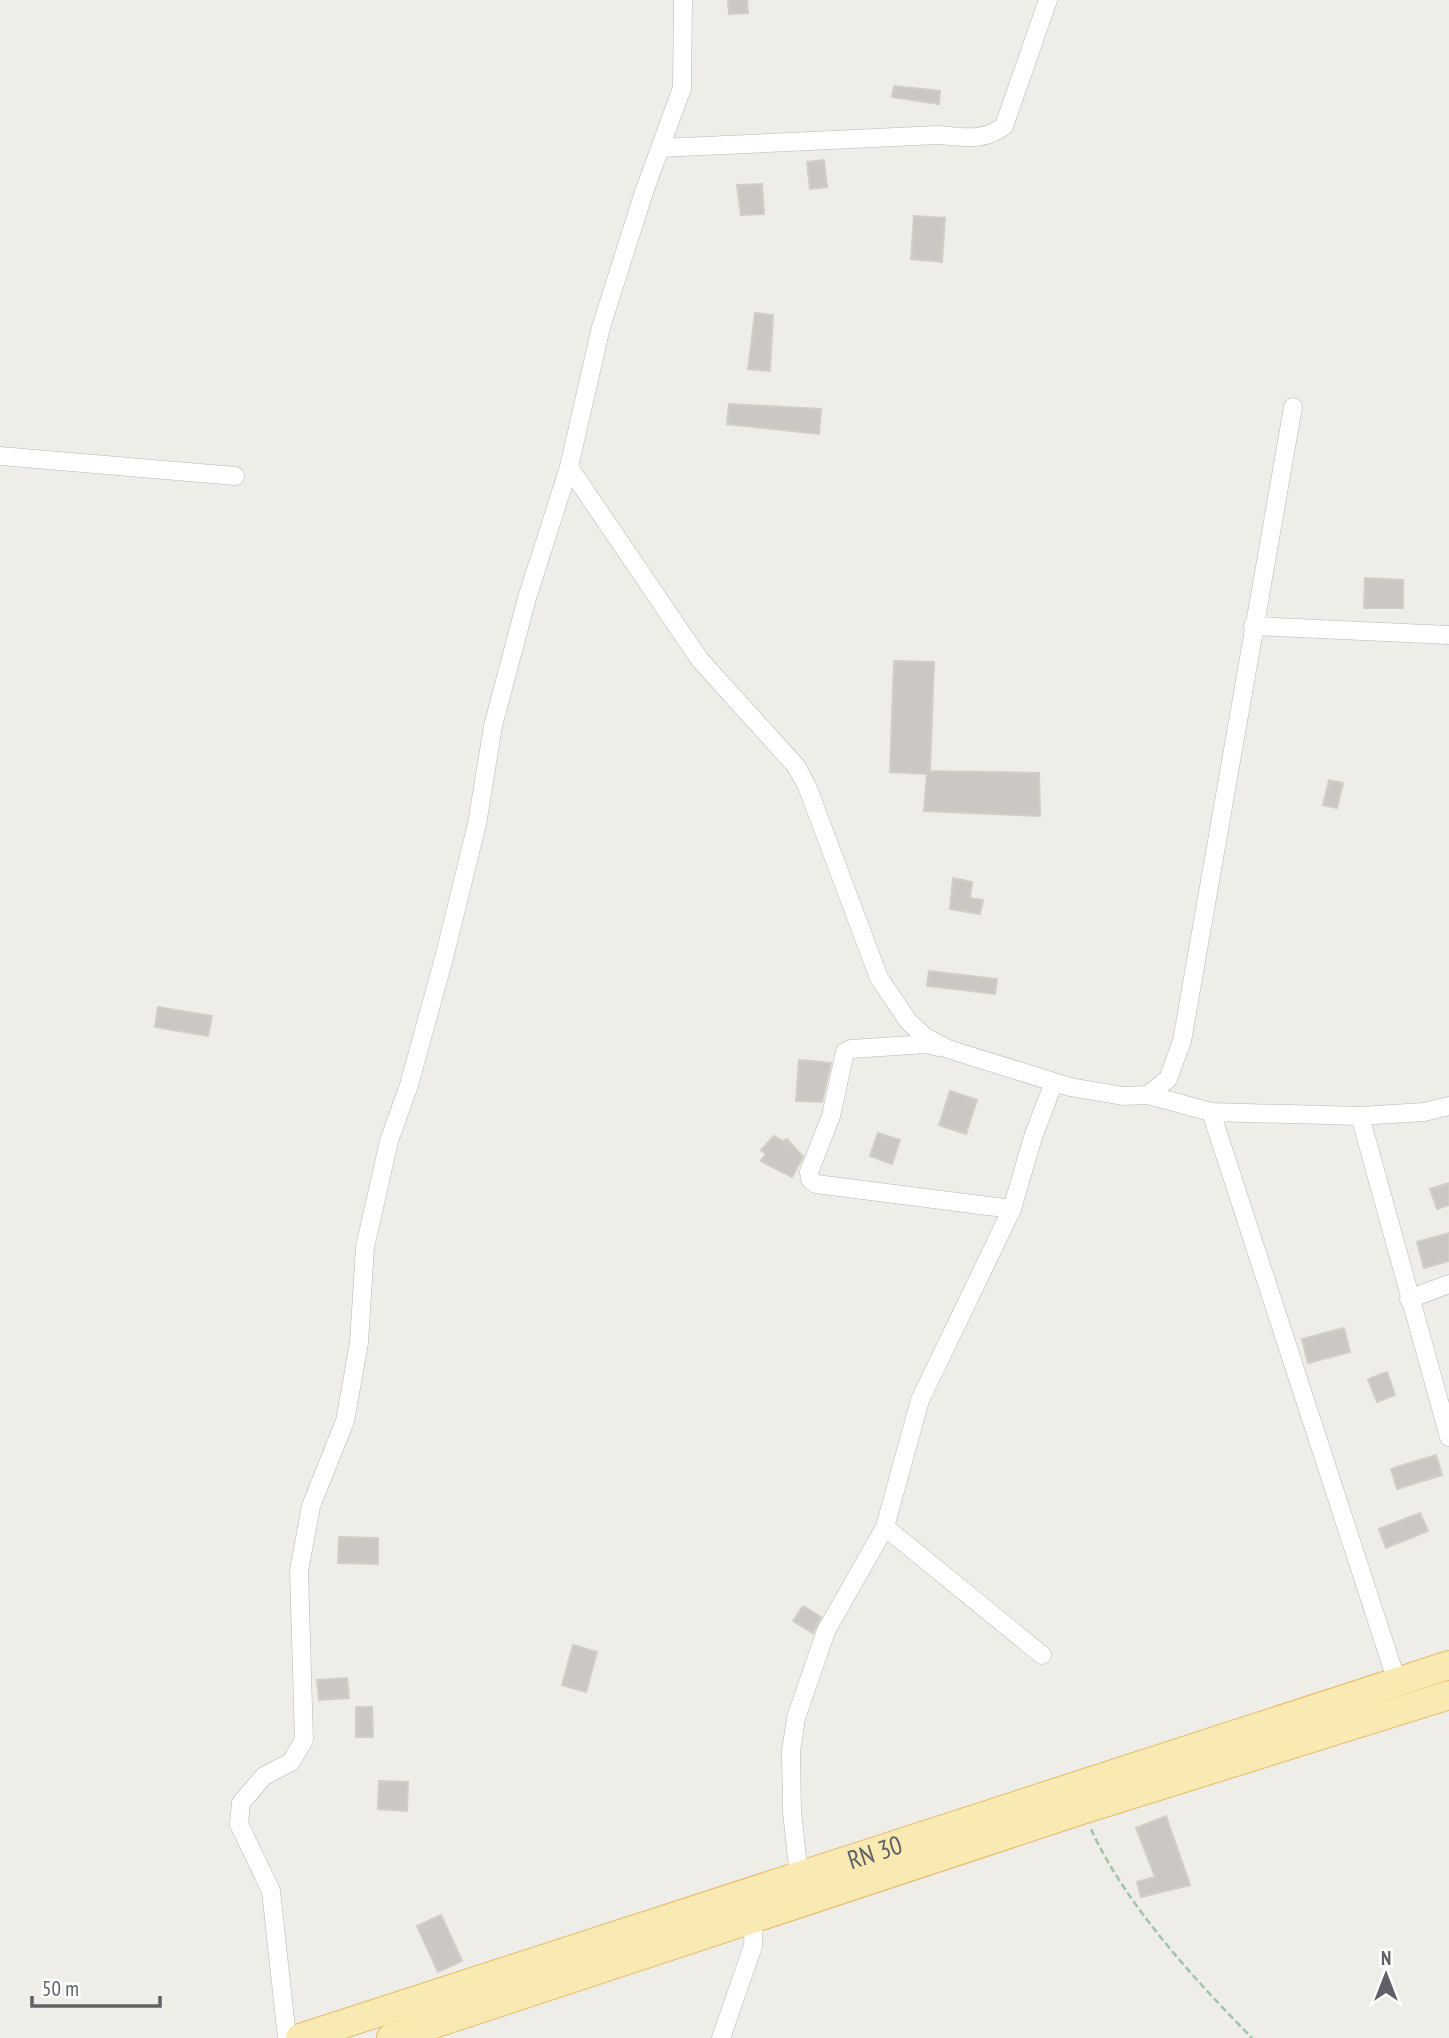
<svg xmlns="http://www.w3.org/2000/svg" width="1449" height="2038" font-family="'PT Sans Narrow',sans-serif">
	<style>
		.building { fill: #cbc7c4; stroke: #d3cec5; stroke-width: 2 }
		.lines { fill: none; stroke-linecap: round; stroke-linejoin: round }
		.minor-casing { stroke: #b4b7ba; stroke-width: 19 }
		.primary-casing { stroke: #e6bb68; stroke-width: 30 }
		.path { stroke: #9fc5a7; stroke-width: 2.5; stroke-dasharray: 7 3.5; stroke-linecap: butt }
		.minor { stroke: #fff; stroke-width: 18 }
		.primary { stroke: #f9e9b2; stroke-width: 28 }
		.labels { text-anchor: middle; dominant-baseline: central; stroke-width: 6; stroke-linejoin: round; paint-order: stroke }
		.street-label { font-size: 26px; fill: #5e6266; stroke: #fff }
	</style>
	<rect width="100%" height="100%" fill="#efede7"/>
	<path class="building" d="M728,0h19l1,13 -19,1z
		M894,86l46,5 -1,13 -47,-7z
		M824,160l3,27 -17,2 -3,-27z
		M762,184l2,30 -23,1 -4,-30z
		M914,216l31,2 -3,44 -31,-3z
		M755,313l18,2 -3,56 -22,-2z
		M729,404l92,5 -2,25 -92,-10z
		M1365,578l38,2v28h-39z
		M894,661l40,1 -4,109 109,2 1,43 -116,-5 3,-37 -37,-2z
		M1329,780l14,3 -6,25 -14,-3z
		M953,878l19,4 -2,16 13,2 -3,14 -30,-5z
		M929,971l68,8 -2,15 -68,-8z
		M158,1007l54,9 -4,20 -53,-9z
		M799,1060l32,3 -9,39 -26,-1z
		M950,1091l27,9 -11,34 -27,-9z
		M878,1133l22,7 -8,24 -22,-8z
		M774,1136l9,5 4,-2 16,18 -11,20 -31,-16 5,-7 -5,-4z
		M1449,1183v22l-12,4 -7,-20z
		M1449,1233v28l-25,7 -7,-26z
		M1344,1328l6,24 -42,11 -6,-24z
		M1387,1372l8,23 -18,7 -9,-23z
		M1436,1455l6,20 -45,14 -6,-20z
		M1420,1513l8,18 -42,17 -7,-19z
		M339,1537l39,1v26l-40,-1z
		M803,1606l18,11 -8,16 -20,-12z
		M573,1645l24,7 -11,40 -24,-7z
		M347,1678l2,20 -30,2 -2,-20z
		M356,1707h16l1,30h-17z
		M379,1781l29,1 -1,29 -29,-2z
		M1166,1816l24,69 -49,12 -4,-15 18,-5 -19,-49z
		M441,1915l21,46 -24,11 -21,-46z"/>
	<g class="lines">
		<g class="minor-casing">
			<path id="minor" d="M660,148l278,-13c24,2 46,7 66,-9l44,-126
				M0,456l235,20
				M569,467l131,193 96,106 11,20 72,192 29,43 17,16 23,12 122,38 53,9 25,-1 63,17 149,4 64,-4 25,-6
				M1253,626l196,9
				M939,1047l-12,-3 -76,5 -6,3 -14,64 -22,56 1,7 6,5 196,25
				M1148,1095l20,-16 14,-38 111,-634
				M1211,1112l186,570
				M1360,1116l89,321
				M1409,1299l40,-15
				M885,1527l157,128
				M800,1885l-8,-73 -1,-61 5,-33 30,-87 59,-104 35,-127 92,-191 21,-72 21,-55
				M287,2038l-16,-147 -32,-67 2,-21 23,-27 27,-14 13,-22 -5,-169 12,-65 34,-85 14,-78 6,-96 24,-106 20,-56 35,-127 33,-134 16,-98 34,-128 42,-131 32,-140 43,-135 38,-104 1,-88
				M721,2038l32,-92 1,-27"/>
		</g>
		<g class="primary-casing">
			<g id="primary">
				<path id="s1" d="M300,2038l1149,-373"/>
				<path d="M391,2038l691,-228 367,-115"/>
			</g>
		</g>
		<path class="path" d="M1091,1829c34,75 103,150 161,209"/>
		<use href="#minor" class="minor"/>
		<use href="#primary" class="primary"/>
	</g>
	<g class="labels">
		<g class="street-label">
			<text stroke="none"><textPath href="#s1" startOffset="604">RN 30</textPath></text>
		</g>
	</g>
	<g transform="translate(1386 1975)" stroke="#ffffff" stroke-width="5" paint-order="stroke">
	<path d="M0-5L12 26L0 18L-12 26Z" fill="#5e6266"/>
	<text y="-10" font-size="19" font-weight="bold" text-anchor="middle" fill="#5e6266">N</text>
	</g>
	<path d="M32 1996v10h128v-10" fill="none" stroke="#5e6266" stroke-width="3.5"/>
	<text x="42" y="1996" font-size="21" fill="#5e6266" stroke="#ffffff" stroke-width="5" paint-order="stroke">50 m</text>
</svg>
